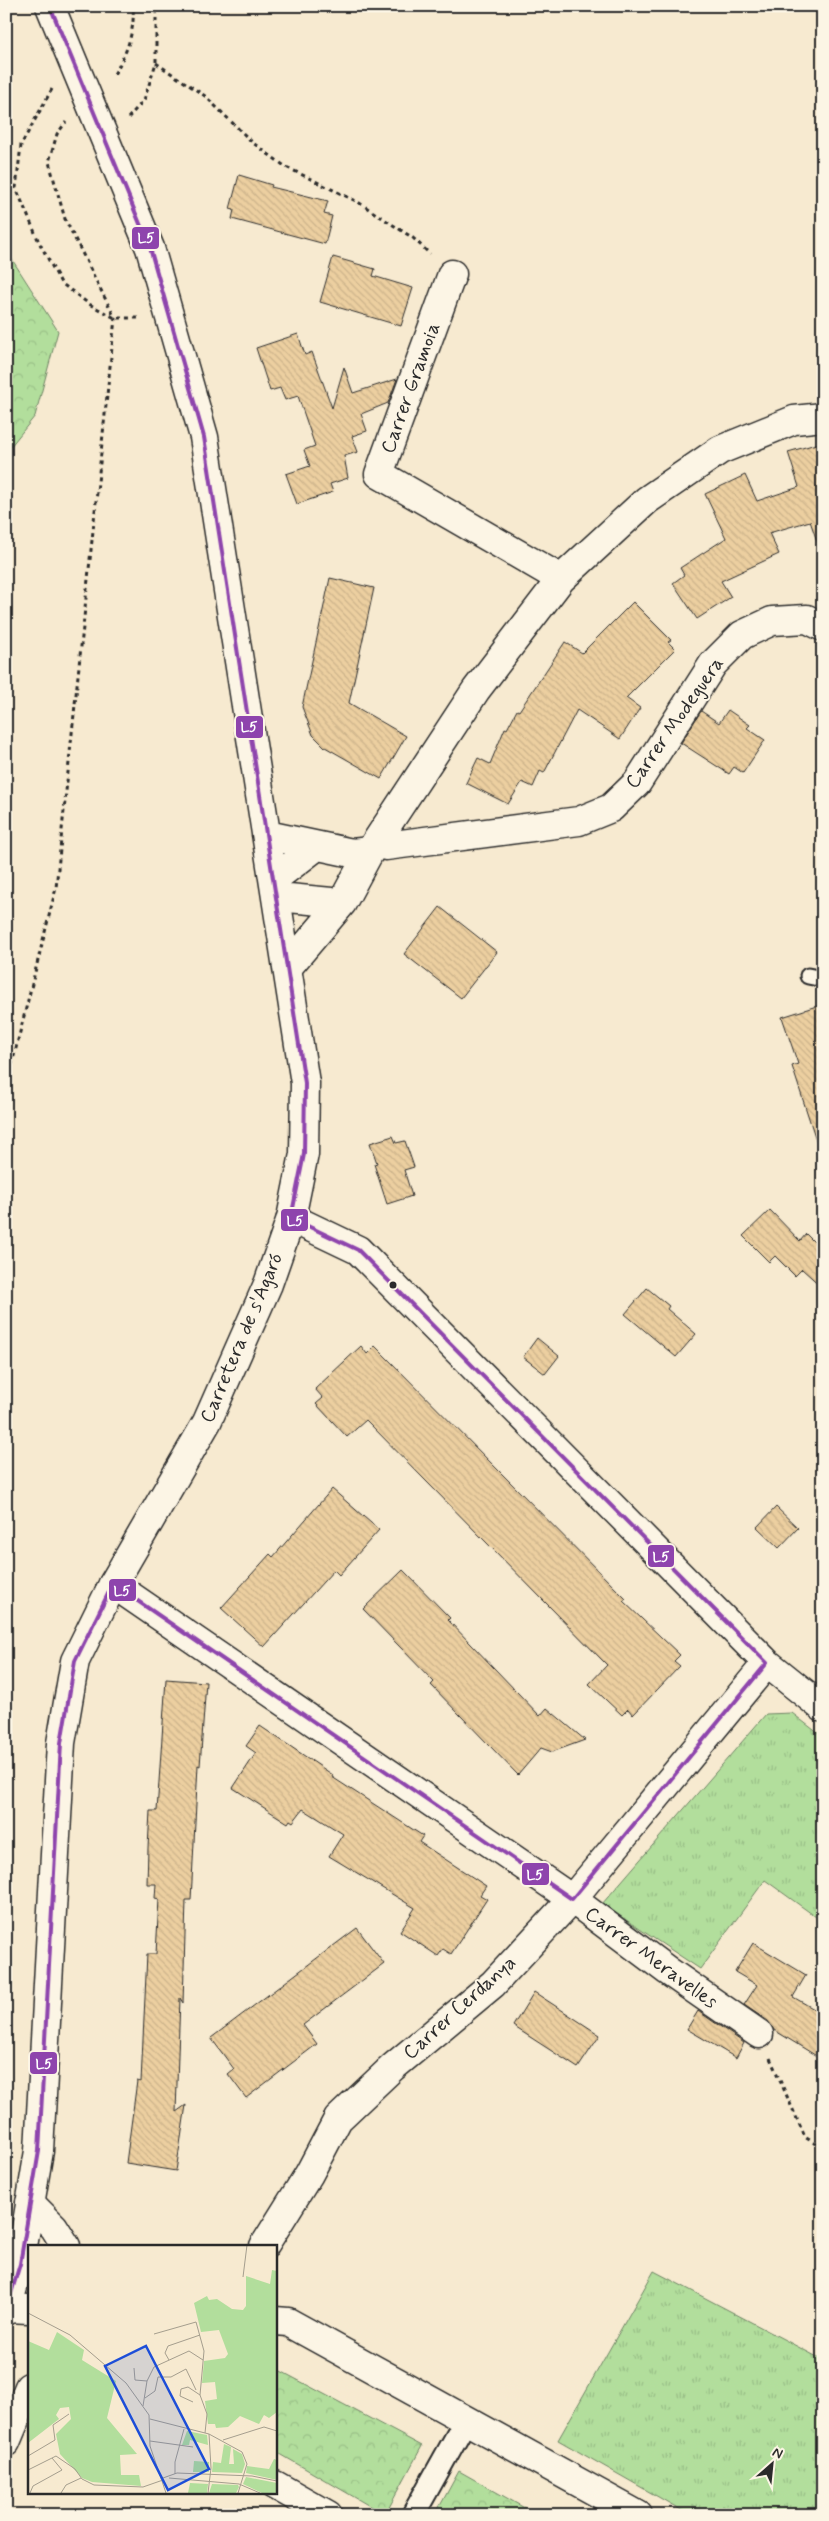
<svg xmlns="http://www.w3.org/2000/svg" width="829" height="2521" font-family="Mynerve,sans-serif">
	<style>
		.grass { fill: url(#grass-tufts); stroke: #6e8464 }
		.forest { fill: url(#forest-crowns); stroke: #6e8464 }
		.building { fill: url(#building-back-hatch); stroke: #2b2b2b }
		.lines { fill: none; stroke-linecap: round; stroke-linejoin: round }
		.service-casing { stroke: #2b2b2b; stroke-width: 19 }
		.pedestrian-casing { stroke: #2b2b2b; stroke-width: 26 }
		.minor-casing { stroke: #2b2b2b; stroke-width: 31 }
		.tertiary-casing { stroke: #2b2b2b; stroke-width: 31 }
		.path { stroke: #2b2b2b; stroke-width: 3; stroke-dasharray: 4 4; stroke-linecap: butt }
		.service { stroke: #fcf5e5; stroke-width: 15 }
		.pedestrian { stroke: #fcf5e5; stroke-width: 22 }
		.minor { stroke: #fcf5e5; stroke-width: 28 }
		.tertiary { stroke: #fcf5e5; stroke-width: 28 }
		.bus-1-casing { stroke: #fcf5e5; stroke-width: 8 }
		.bus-1 { stroke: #8e44ad; stroke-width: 4 }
		.bus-dot { fill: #2b2b2b; stroke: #fcf5e5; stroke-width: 2 }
		.labels { text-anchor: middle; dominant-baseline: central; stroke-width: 4; stroke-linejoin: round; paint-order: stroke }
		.street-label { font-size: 20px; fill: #2b2b2b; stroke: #fcf5e5 }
		.inset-road { fill: none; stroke: #a59e8e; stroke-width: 1 }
		.view { fill: #1d4ed8; fill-opacity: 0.15; stroke: #1d4ed8; stroke-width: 2.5 }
		.inset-edge { fill: none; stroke: #2b2b2b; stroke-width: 2.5 }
		.line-badge { stroke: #fcf5e5; stroke-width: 2 }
		.badge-label { font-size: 14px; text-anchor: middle; font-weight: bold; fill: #fff }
	</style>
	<defs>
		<pattern id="grass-tufts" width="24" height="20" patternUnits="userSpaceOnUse" patternTransform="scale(1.25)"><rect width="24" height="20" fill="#b2de9c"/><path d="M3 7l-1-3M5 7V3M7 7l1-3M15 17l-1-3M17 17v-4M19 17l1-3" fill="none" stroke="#99bf87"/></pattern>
		<pattern id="forest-crowns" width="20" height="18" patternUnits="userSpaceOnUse" patternTransform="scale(1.25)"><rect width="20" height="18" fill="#b2de9c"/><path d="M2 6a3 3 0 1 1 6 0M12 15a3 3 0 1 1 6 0" fill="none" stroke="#99bf87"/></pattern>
		<pattern id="building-back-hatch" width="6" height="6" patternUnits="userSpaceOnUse" patternTransform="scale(1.25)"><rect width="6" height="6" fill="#eccfa0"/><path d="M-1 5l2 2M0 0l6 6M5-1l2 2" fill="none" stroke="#cbb28a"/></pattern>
	</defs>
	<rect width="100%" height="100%" fill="#f7ead0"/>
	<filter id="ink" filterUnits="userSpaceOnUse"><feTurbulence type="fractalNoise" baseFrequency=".02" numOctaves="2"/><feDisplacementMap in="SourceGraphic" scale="10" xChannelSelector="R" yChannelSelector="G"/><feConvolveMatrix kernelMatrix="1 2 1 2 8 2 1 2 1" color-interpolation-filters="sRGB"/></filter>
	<g filter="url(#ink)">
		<path class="grass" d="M792,1713l31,24v185l-58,-42 -65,89 -98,-65 164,-190z
			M654,2271l169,89v155h-133l-132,-75z"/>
		<path class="forest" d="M6,250l52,81 -23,85 -29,36z
			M275,2368l147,78 -37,69 -110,-64z
			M459,2471l78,44h-102z"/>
		<path class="building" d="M239,175l33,10 -1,2 57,14 -4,13 8,2 -7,28 -93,-25 2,-9 -4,-1z
			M333,257l42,12 -2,7 40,12 -12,38 -81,-24z
			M298,334l7,21 7,-3 20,56 12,-41 9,26 44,-14 -9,24 -27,11 6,17 -15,5 6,16 -14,4 4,22 -18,6 3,8 -36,12 -11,-30 24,-8 -6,-16 11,-4 -17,-50 -13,4 -5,-12 -10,3 -14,-43z
			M823,442v101l-5,1 -8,-23 -41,12 10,21 -58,27 10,16 -34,22 -24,-36 11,-8 -4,-7 46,-30 -21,-44 40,-19 12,26 42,-14 -11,-35z
			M330,578l44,10 -25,115 57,33 -25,43 -56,-32 -12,-12 -11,-28z
			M633,602l38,38 -3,2 7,7 -49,49 14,10 -20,31 -43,-29 -33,63 -4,-2 -7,16 -11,-5 -14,22 -42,-21 12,-25 12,6 15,-36 2,1 10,-19 2,1 46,-69 17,11z
			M728,710l22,15 -3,3 18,12 -22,33 -9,-6 -5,7 -48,-31 20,-32 18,12z
			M440,907l57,45 -36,46 -57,-44z
			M823,1004v141l-5,1 -26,-80 6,-2 -16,-47z
			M393,1136l3,7 9,-2 9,26 -10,3 8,26 -25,8 -13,-40 3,-1 -7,-20z
			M770,1210l30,31 6,-7 17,17v37l-21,-19 -7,7 -20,-20 -6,6 -26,-26z
			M647,1288l22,18 -2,3 29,25 -20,23 -51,-43z
			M537,1338l22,18 -14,18 -22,-17z
			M361,1346l6,8 8,-8 251,253 -3,2 57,54 -6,6 6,5 -47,49 -5,-6 -6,6 -33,-31 18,-19 -241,-245 -19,17 -31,-33 7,-6 -8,-9z
			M332,1489l47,41 -40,45 -5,-5 -70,77 -43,-39 49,-54 3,3z
			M776,1507l22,21 -19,20 -22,-21z
			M403,1570l47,48 -2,2 92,96 7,-8 38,32 -33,12 -11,-4 -23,27 -87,-90 3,-3 -71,-73z
			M166,1679l40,3 -6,84 -2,-1 -7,135h-5l-3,103 -3,-5 -4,114 10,-7 -10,66 -50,-8 11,-82 4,1 6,-128h9l3,-55 -4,-1 1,-14h-9l1,-36 2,-37h7z
			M260,1726l73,49 -1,2 91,59 -4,6 67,44 -6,9 7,4 -36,55 -8,-5 -5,7 -38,-25 15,-23 -86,-52 14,-22 -40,-25 -10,13 -3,-2 -2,3 -55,-35 23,-35 -10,-7z
			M357,1928l27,36 -81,61 14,19 -71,54 -18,-24 6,-5 -23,-31z
			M753,1943l53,32 -13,22 30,17v46l-49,-30 -6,-9 -24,-16 13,-20 -22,-13z
			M534,1992l66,43 -22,33 -65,-42z
			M698,2011l46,32 -8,15 -49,-29z"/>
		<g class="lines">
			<g class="service-casing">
				<path id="service" d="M808,976l15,3"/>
			</g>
			<g class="pedestrian-casing">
				<path id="pedestrian" d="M413,2515l53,-95"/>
			</g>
			<g class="minor-casing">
				<path id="minor" d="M452,274l-73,200 182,105
					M375,844l11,2 193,-25 32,-13 26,-25 76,-119 29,-29 30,-14 35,-2 16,8
					M370,851l106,-161 85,-111 86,-79 73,-50 74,-30 29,-3
					M291,1218l67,32 409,413 56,45
					M113,1584l459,315 96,72 91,63
					M30,2203l24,24 12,19
					M264,2246l45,-72 29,-55 55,-52 100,-83 79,-85 195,-236
					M7,2308l22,1
					M275,2321l13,1 350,193
					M6,2442l23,-55
					M275,2485l53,30"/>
			</g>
			<g class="tertiary-casing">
				<path id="tertiary" d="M267,835l85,18 18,-2
					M274,879l43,-33
					M278,897l64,6
					M288,967l54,-64 28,-52
					M6,2311l14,-47 19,-113 22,-408 14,-82 38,-77 94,-162 61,-138 23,-66 13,-64 1,-71 -101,-646 -54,-189 -100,-242"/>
			</g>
			<path class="path" d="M156,63l49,33 48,47 33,24 72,35 55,36 17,16
				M114,74c13,-20 21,-44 19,-68
				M52,89l-31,56 -5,43 23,54 22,41 28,21 26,14h24
				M128,118l16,-18 12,-37v-57
				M6,1088l50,-200 59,-570 -50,-99 -16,-57 8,-28 9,-12
				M770,2058l35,79 18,12"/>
			<use href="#service" class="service"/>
			<use href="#pedestrian" class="pedestrian"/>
			<use href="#minor" class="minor"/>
			<use href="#tertiary" class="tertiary"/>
			<g class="bus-1-casing">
				<path id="bus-1" d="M6,2310l14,-46 19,-113 22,-408 14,-82 38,-77 459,315 195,-236 -409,-413 -67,-32 13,-64 1,-71 -101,-646 -54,-189 -100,-242"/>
			</g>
			<use href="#bus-1" class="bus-1"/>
		</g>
	</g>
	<circle class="bus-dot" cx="393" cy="1285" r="4.5"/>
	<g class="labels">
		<g class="street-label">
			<text transform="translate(411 388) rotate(-70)">Carrer Gramoia</text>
			<text transform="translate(675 723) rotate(-55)">Carrer Modeguera</text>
			<text transform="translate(242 1338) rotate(-67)">Carretera de s'Agaró</text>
			<text transform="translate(651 1958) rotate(36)">Carrer Meravelles</text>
			<text transform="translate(460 2008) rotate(-42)">Carrer Cerdanya</text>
		</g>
	</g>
	<g transform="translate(28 2245)">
		<rect width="249" height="249" fill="#f7ead0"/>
		<path d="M159,186l20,4 1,10 -18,-5 -1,5h-7zM196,199l7,3 -2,17h5l-1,-15 9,5 3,10 -3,9 -30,-1 1,-10 8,1zM246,214l3,1v20l-31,-7 1,-7 22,3zM166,216l15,1v10h-16zM218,232l31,6v10h-15l-19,-9zM162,238l18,1 -1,9h-19zM184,239l26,1 1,2 -3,6h-27z" fill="#b2de9c"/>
		<path d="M244,25l5,1v141l-8,6 -5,-3 -5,9 -19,-8 -12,11 -12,1 -1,-4h-7l-3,-23 12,-2 -2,-17 -13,1 2,-22 21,-3 3,-4 -9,-24 -18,2 -7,-29 13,-7 2,4 8,-1 15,10 11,1 3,-4v-30l24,8zM29,87l27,18 -2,10 34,21 -9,37 30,36 -17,1 1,20h18l2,11 -49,-4 -10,-4 -22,-24 -4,-20 15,-15 -2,-12 -9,1 -4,7 3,4 -31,24v-102l21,9z" fill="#b2de9c"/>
		<path class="inset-road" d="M215,32l4,-32M0,68l42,22 56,48 23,32 1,31 16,47M126,89l42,-12 8,29 -4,44M141,115l-4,-7 3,-7 32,-11M106,123l1,12 12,1M117,153l10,-7 3,-14h13l15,-8 10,21M165,157l-13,-6 1,-7 7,-2 12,8 7,19 -2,19M115,161l4,-25 7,-14 35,-16 14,9M122,174l59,15 33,18 5,12 -9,29M195,195l41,-13 13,4M122,196l43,6M0,211l27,-16 -2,-15 16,-11M0,225l28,-14 19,13 7,10 12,6 49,2 20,-7M147,229v-12l9,-33M135,233l14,-5 75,3 25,5M141,233l70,6 21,9M2,248l3,-7 29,-16 -10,-12M33,248l5,-8 15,-7M180,248l3,-25 -2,-34"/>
		<path class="view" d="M118,101l63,123 -41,21 -63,-124z"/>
		<rect width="249" height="249" class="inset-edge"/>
	</g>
	<g class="line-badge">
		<rect x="131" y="226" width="29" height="24" rx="5" fill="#8e44ad"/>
		<rect x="235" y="715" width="29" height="24" rx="5" fill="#8e44ad"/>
		<rect x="280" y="1208" width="29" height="24" rx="5" fill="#8e44ad"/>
		<rect x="647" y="1544" width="28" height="24" rx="5" fill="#8e44ad"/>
		<rect x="108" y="1578" width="29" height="24" rx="5" fill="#8e44ad"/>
		<rect x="521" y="1862" width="29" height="24" rx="5" fill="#8e44ad"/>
		<rect x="29" y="2051" width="29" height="24" rx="5" fill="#8e44ad"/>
	</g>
	<g class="badge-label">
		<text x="146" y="242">L5</text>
		<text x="249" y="731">L5</text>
		<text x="295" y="1225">L5</text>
		<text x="661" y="1561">L5</text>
		<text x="122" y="1595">L5</text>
		<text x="535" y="1879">L5</text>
		<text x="44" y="2068">L5</text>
	</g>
	<rect width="829" height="2521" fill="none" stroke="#fcf5e5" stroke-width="25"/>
	<rect x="12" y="12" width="804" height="2496" fill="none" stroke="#2b2b2b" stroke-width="2" filter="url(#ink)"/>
	<g transform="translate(772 2464) rotate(27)" stroke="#fcf5e5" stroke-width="4" paint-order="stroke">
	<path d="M0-4L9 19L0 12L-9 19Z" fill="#2b2b2b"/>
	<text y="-8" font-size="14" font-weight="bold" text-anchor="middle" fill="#2b2b2b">N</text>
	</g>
</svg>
